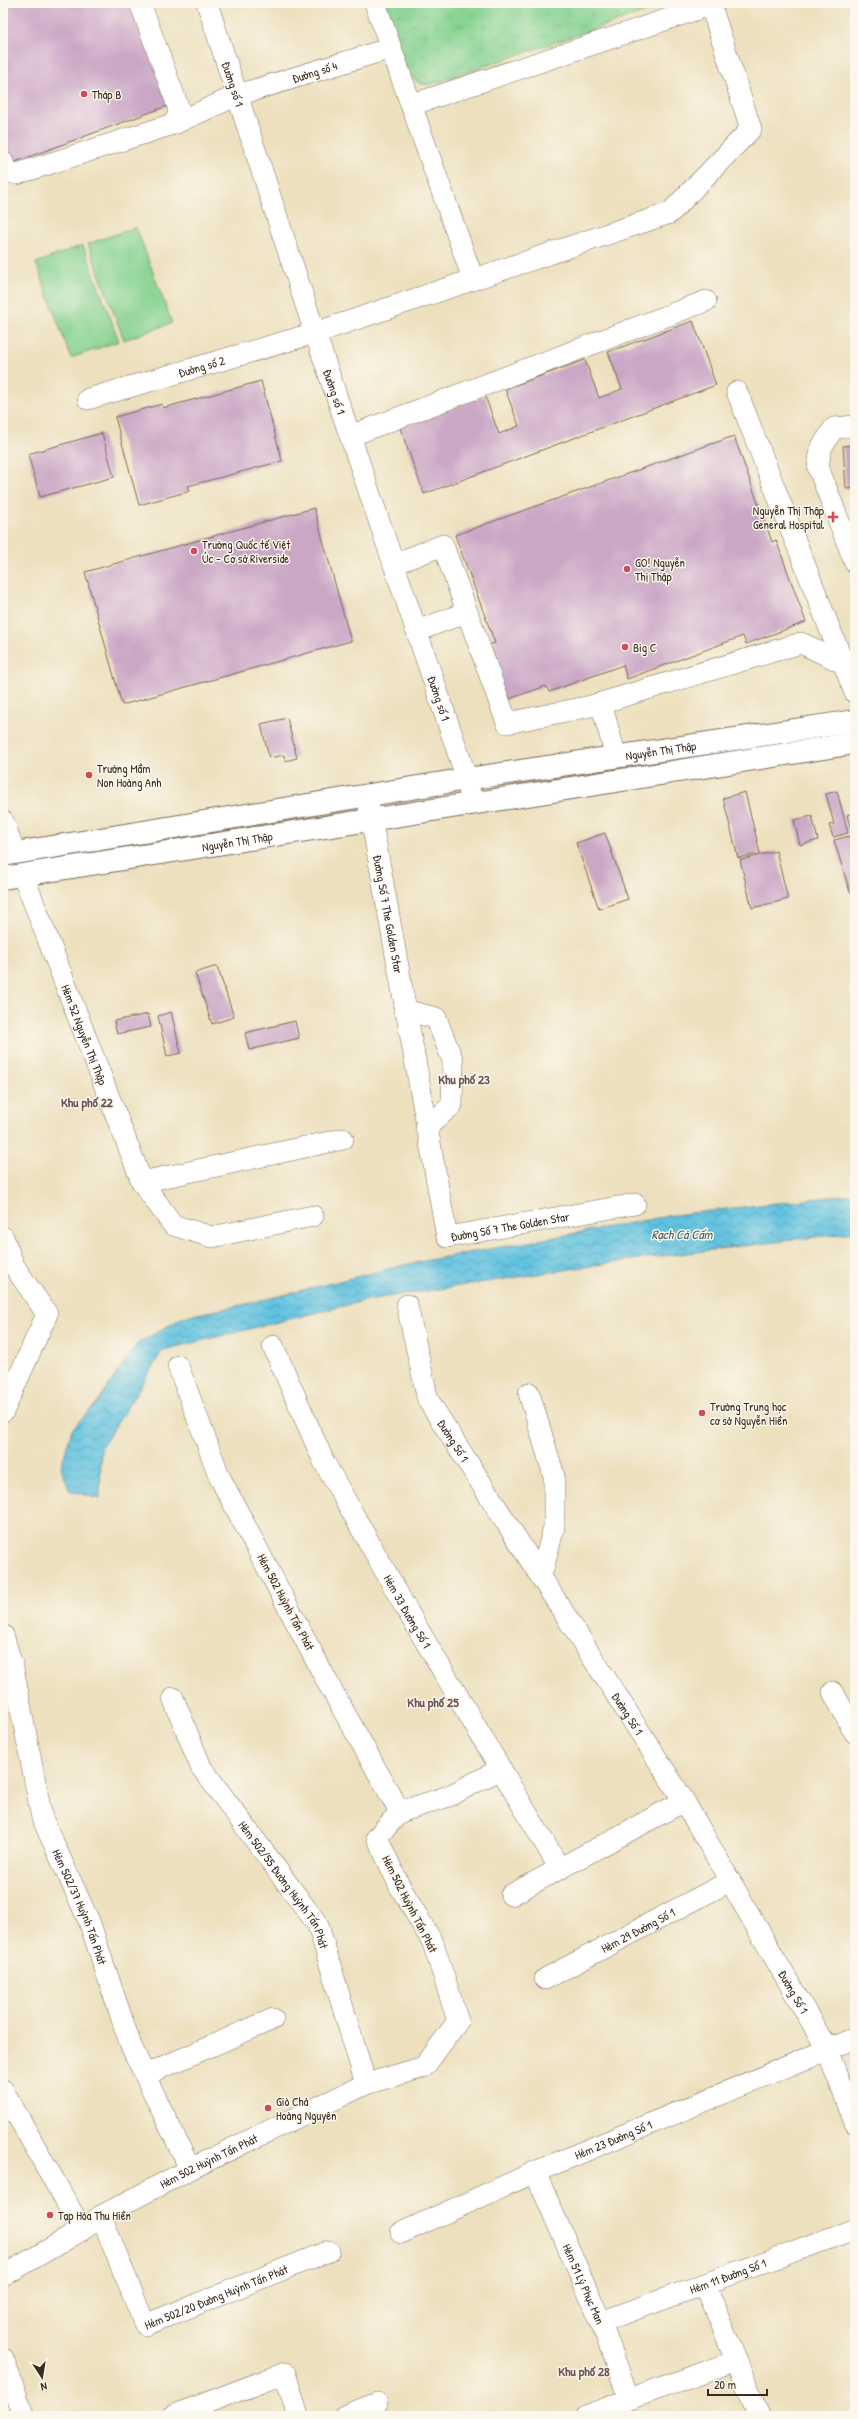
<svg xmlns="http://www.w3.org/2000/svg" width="858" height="2419" font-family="'Patrick Hand',sans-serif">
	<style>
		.grass { fill: url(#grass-tufts); stroke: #607e58 }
		.pitch { fill: #85d291; stroke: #607e58 }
		.water { fill: url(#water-waves); stroke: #4e767f }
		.building { fill: #cba7c6 }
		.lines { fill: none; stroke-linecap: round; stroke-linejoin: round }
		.minor-casing { stroke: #796a56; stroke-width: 22 }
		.major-casing { stroke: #796a56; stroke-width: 24 }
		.minor { stroke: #fff; stroke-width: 21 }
		.major { stroke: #fff; stroke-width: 22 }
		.poi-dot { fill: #d1495b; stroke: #fbf7ec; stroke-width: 1.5 }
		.labels { text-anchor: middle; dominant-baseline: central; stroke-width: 3; stroke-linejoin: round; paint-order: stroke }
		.street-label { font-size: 12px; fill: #3b2a1e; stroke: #fbf7ec }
		.poi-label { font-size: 12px; fill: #3b2a1e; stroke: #fbf7ec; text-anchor: start }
		.neighbourhood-label { font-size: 13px; font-weight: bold; fill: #6d5659; stroke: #fbf7ec }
		.water-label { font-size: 13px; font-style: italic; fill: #465858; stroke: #fbf7ec }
	</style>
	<defs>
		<pattern id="grass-tufts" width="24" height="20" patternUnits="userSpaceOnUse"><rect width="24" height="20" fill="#85d291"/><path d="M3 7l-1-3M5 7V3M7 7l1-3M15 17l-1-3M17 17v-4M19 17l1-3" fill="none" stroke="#74b47d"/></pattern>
		<pattern id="water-waves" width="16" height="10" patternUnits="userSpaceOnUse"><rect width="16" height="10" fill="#61c2e0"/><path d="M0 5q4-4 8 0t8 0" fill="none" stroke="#519eb5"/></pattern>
	</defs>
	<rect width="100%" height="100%" fill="#fbf7ec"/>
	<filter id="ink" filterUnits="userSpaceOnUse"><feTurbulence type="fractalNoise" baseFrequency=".025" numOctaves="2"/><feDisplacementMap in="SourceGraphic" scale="8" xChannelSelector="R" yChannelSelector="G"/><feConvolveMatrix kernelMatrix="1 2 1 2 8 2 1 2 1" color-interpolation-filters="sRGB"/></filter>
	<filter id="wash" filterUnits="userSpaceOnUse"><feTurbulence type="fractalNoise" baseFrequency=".012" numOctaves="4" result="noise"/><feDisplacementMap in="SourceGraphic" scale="16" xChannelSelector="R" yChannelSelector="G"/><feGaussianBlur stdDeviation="0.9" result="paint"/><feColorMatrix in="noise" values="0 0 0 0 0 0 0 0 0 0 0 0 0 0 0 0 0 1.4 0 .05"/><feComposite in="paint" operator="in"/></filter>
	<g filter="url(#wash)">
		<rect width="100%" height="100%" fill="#ede0be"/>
		<path class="grass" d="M383,3h289l-243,82 -10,-2 -10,-8z"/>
		<path class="pitch" d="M136,227l36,96 -48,17 -36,-96z
			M83,245l36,96 -48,17 -35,-95z"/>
		<path class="water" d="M855,1194v38l-232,29 -255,39 -205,50 -62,99 -1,50 -31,-9 -8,-23 11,-38 24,-25 41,-60 46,-27 68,-14 157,-39 266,-49z"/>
		<g id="blocks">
			<path class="building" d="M3,3h130l37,102 -158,58 -9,-25z
				M693,321l23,64 -292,109 -24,-66 85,-32 14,38 20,-8 -14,-37 80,-29 14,38 23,-9 -14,-37z
				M261,381l21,80 -94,25 2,5 -51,14 -24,-88 47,-13 1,4z
				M102,433l12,44 -74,20 -12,-43z
				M734,436l38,106 4,-2 30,82 -60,22 -3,-8 -116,43 -4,-14 -74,27 -3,-6 -43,15 -20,-54 12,-4 -40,-108z
				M855,445v43l-9,1 -3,-43z
				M314,508l37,133 -229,64 -37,-133z
				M287,718l10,40 -12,3 -1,-6 -15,3 -8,-34z
				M837,791l11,42 -15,4 -4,-12 5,-1 -8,-30z
				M745,792l15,61 -22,5 -15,-60z
				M854,813l1,3v28l-8,-29z
				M812,816l6,24 -18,5 -6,-25z
				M605,833l23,66 -29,10 -23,-66z
				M849,836l6,21v33l-5,2 -16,-52z
				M776,851l12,48 -36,9 -12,-48z
				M217,966l17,51 -22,7 -17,-51z
				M171,1012l10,41 -14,3 -9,-40z
				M148,1014l3,13 -34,7 -3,-13z
				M295,1021l4,17 -50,12 -4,-17z"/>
		</g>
	</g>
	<g filter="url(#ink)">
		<use href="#blocks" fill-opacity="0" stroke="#796a56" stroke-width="1"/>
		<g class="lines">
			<g class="minor-casing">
				<g id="minor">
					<path id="s1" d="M207,3l108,330 152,446 5,24"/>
					<path d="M375,3l98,276"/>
					<path d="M411,105l299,-100"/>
					<path id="s2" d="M176,123l62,-28 153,-47"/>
					<path d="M3,162l3,9 11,3 159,-51 3,-14 -39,-106"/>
					<path d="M737,392l118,301"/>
					<path id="s3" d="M88,399l227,-66 355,-120 81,-84 -41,-126"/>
					<path d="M855,426l-21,2 -13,20 -3,19 37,96"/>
					<path d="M350,436l356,-135"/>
					<path d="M394,564l49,-19 64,178 84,-17 210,-63 42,20"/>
					<path d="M417,631l50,-19"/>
					<path d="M601,703l15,54"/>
					<path id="s4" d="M367,795l80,442 188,-33"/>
					<path d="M3,821l12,32"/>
					<path id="s5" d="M23,875l119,307 201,-43"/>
					<path d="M404,1010l32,8 17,43 -1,44 -26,23"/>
					<path d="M142,1182l31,43 39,12 101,-21"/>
					<path d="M3,1237l11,29 33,48 -44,98"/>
					<path id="s6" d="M407,1305l21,95 256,401 143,248 28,74"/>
					<path id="s7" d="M273,1346l51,116 84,150 152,257"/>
					<path d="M529,1393l25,83v51l-13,49"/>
					<path id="s8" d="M3,1635l10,33 29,150 47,103 42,125 59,123"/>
					<path d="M833,1692l22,41"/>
					<path id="s9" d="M173,1698l28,69 117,158 48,159"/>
					<path d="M400,1812l49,-16 52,-27"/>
					<path d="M511,1895l173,-94"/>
					<path id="s10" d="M545,1979l185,-98"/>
					<path d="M145,2075l128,-56"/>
					<path d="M3,2090l79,140"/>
					<path id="s11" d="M535,2172l66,150 28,77"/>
					<path id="s12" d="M101,2216l44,109 184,-74"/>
					<path id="s13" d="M401,2233l134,-61 320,-134"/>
					<path id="s14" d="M3,2276l79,-46 19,-14 89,-47 176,-85 58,-17 34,-46 -25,-78 -34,-58 -22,-48 23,-25 -71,-127 -109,-207 -42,-112"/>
					<path d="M705,2284l54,132"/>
					<path id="s15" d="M601,2322l254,-93"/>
					<path d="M3,2358l21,58"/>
					<path d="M172,2416l113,-43 13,43"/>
					<path d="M344,2416l33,-13"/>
					<path d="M587,2416l42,-17 108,-38"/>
				</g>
			</g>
			<g class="major-casing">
				<g id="major">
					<path id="s16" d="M3,855l464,-76 388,-58"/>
					<path id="s17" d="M3,878l852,-135"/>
				</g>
			</g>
			<use href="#minor" class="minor"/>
			<use href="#major" class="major"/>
		</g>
	</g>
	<g class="poi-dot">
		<circle cx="84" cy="94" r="4"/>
		<path d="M831 511h4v4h4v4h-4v4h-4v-4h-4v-4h4z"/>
		<circle cx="194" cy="551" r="4"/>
		<circle cx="627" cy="569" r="4"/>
		<circle cx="625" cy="647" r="4"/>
		<circle cx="89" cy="775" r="4"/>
		<circle cx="702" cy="1413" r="4"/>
		<circle cx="268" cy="2108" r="4"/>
		<circle cx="50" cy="2215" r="4"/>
	</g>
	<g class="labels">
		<g class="street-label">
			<text stroke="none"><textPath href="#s2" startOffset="148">Đường số 4</textPath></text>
			<text stroke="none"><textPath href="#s1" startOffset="85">Đường số 1</textPath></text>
			<text stroke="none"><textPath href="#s3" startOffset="118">Đường số 2</textPath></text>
			<text stroke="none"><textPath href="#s1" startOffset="409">Đường số 1</textPath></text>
			<text stroke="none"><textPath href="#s1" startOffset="733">Đường số 1</textPath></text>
			<text stroke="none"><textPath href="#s16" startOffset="666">Nguyễn Thị Thập</textPath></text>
			<text stroke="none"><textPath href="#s17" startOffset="237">Nguyễn Thị Thập</textPath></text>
			<text stroke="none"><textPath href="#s4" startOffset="121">Đường Số 7 The Golden Star</textPath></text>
			<text stroke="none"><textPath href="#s5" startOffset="171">Hẻm 52 Nguyễn Thị Thập</textPath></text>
			<text stroke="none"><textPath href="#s4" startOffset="513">Đường Số 7 The Golden Star</textPath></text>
			<text stroke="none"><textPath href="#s6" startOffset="145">Đường Số 1</textPath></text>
			<text transform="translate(286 1602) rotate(62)">Hẻm 502 Huỳnh Tấn Phát</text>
			<text stroke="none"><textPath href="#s7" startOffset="298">Hẻm 33 Đường Số 1</textPath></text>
			<text stroke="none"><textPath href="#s6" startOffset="469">Đường Số 1</textPath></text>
			<text stroke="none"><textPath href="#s9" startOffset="219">Hẻm 502/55 Đường Huỳnh Tấn Phát</textPath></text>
			<text transform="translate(410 1904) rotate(63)">Hẻm 502 Huỳnh Tấn Phát</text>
			<text stroke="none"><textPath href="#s8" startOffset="284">Hẻm 502/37 Huỳnh Tấn Phát</textPath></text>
			<text stroke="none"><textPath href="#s10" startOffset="105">Hẻm 29 Đường Số 1</textPath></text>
			<text stroke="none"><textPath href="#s6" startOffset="793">Đường Số 1</textPath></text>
			<text stroke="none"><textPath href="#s13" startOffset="232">Hẻm 23 Đường Số 1</textPath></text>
			<text stroke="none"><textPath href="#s14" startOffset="236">Hẻm 502 Huỳnh Tấn Phát</textPath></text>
			<text stroke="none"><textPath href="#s15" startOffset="135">Hẻm 11 Đường Số 1</textPath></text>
			<text stroke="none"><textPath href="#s11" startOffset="122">Hẻm 51 Lý Phục Man</textPath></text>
			<text stroke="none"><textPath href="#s12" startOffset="194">Hẻm 502/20 Đường Huỳnh Tấn Phát</textPath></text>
		</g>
		<g class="poi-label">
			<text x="92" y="94">Tháp B</text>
			<text x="824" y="510" text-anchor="end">Nguyễn Thị Thập<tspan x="824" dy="14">General Hospital</tspan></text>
			<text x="202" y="544">Trường Quốc tế Việt<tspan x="202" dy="14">Úc - Cơ sở Riverside</tspan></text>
			<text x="635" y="562">GO! Nguyễn<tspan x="635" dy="14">Thị Thập</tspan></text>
			<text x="633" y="647">Big C</text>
			<text x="97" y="768">Trường Mầm<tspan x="97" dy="14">Non Hoàng Anh</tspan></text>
			<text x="710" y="1406">Trường Trung học<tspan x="710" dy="14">cơ sở Nguyễn Hiền</tspan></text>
			<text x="276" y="2101">Giò Chả<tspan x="276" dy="14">Hoàng Nguyên</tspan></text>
			<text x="58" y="2215">Tạp Hóa Thu Hiền</text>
		</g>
		<g class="neighbourhood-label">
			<text x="464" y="1079">Khu phố 23</text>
			<text x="87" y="1102">Khu phố 22</text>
			<text x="433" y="1702">Khu phố 25</text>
			<text x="584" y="2371">Khu phố 28</text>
		</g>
		<g class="water-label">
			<text x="682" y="1234">Rạch Cả Cấm</text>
		</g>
	</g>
	<rect width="858" height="2419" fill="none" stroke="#fbf7ec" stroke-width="16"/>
	<g transform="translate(42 2377) rotate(168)" stroke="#fbf7ec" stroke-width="3" paint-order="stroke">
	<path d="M0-3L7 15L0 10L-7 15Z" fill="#3b2a1e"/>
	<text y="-6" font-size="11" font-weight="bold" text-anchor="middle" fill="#3b2a1e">N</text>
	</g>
	<path d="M708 2389v6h59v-6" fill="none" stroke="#3b2a1e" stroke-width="2"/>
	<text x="714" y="2389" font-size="12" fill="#3b2a1e" stroke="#fbf7ec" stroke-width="3" paint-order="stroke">20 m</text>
</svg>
